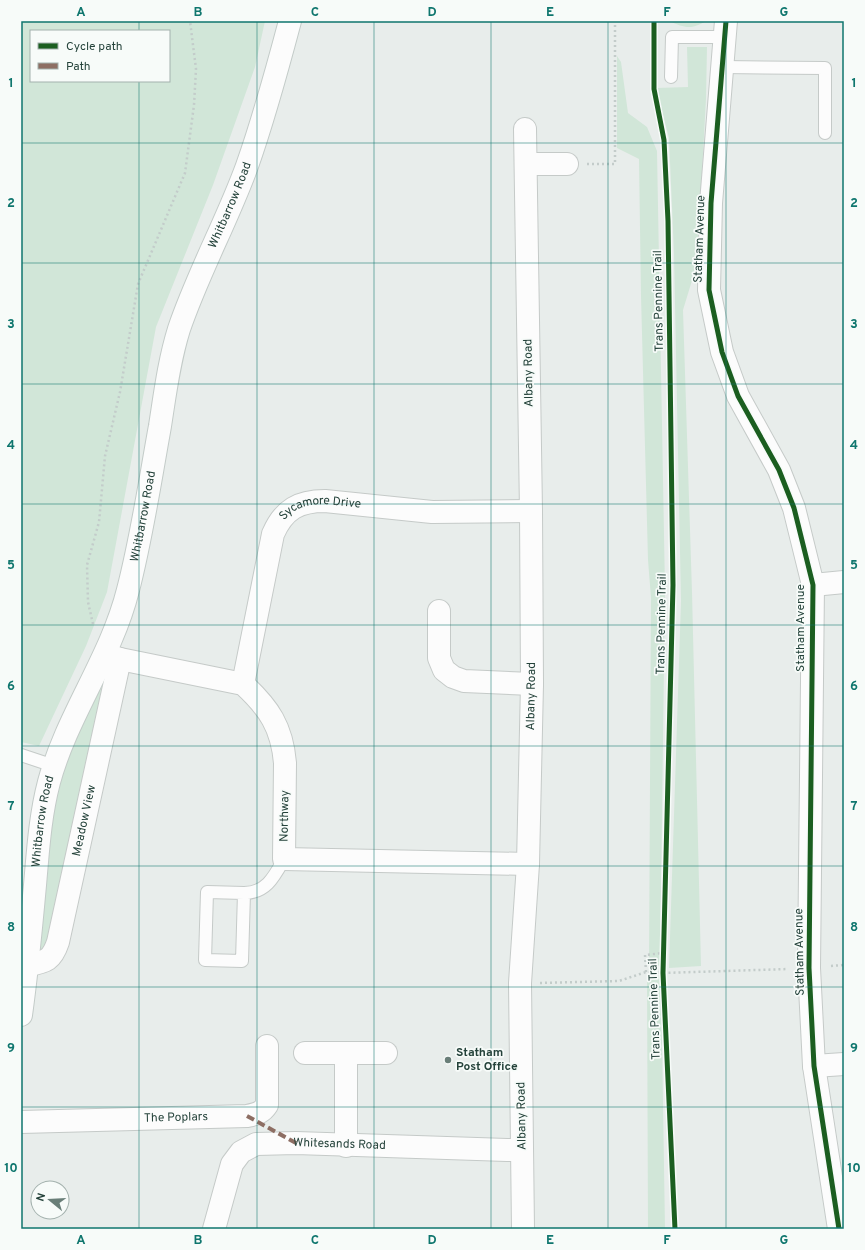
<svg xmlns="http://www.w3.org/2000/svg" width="865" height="1250" font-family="Overpass,sans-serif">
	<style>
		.green { fill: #d1e6d8; fill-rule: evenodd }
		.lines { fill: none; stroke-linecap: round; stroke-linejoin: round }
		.lane-casing { stroke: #c5cac8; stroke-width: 14 }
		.street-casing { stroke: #c5cac8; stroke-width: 24 }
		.secondary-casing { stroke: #c3cbc8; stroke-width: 24 }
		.path { stroke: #c3ccca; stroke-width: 2.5; stroke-dasharray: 2 3; stroke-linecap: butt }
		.lane { stroke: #fcfcfc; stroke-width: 12 }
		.street { stroke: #fcfcfc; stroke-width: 22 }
		.secondary { stroke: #fcfcfc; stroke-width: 22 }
		.quiet { stroke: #8d6e63; stroke-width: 4; stroke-dasharray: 8 4; stroke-linecap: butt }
		.cycleway-casing { stroke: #f7fbf9; stroke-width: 8 }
		.cycleway { stroke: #1b5e20; stroke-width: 5 }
		.grid { fill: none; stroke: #0f766e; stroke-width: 1; stroke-opacity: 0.55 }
		.poi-dot { fill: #697e78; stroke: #f7fbf9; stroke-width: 1.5 }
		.labels { text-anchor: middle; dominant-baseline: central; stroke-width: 3.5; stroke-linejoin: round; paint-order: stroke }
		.street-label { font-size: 12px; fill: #24423a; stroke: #f7fbf9 }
		.poi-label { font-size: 12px; font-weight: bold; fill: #24423a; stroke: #f7fbf9; text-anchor: start }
		.neatline { fill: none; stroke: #0f766e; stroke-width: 1.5 }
		.grid-label { font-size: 13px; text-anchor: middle; font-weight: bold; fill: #0f766e }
	</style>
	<rect width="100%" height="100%" fill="#e8edeb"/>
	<path class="green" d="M21,21h244l-10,46 -42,118 -57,142 -49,265 -21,54 -47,100 -18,-4zM31,31h138v50h-138z
		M669,21h37c-15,9 -21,7 -37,0z
		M687,47h20l-1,52 -9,165 -14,46 9,282 9,374 -32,2 12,-367 -7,-347 -5,-116 -13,-50 32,-1z
		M617,56l4,6 7,51 19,14 10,24 8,438 -5,377h-11l2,-368 -3,-38 -7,-264 -2,-137 -22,-11z
		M120,659l-62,283 -30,23 12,-133 34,-114z
		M647,975l14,1 4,253h-17z"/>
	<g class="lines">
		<g class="lane-casing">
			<path id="lane" d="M723,67l102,1v65
				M671,77l1,-40h54
				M21,755l33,11
				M244,893l-2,68 -37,-1 2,-68 37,1c22,0 30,-16 40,-34"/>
		</g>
		<g class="street-casing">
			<g id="street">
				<path d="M726,21l-15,182 -2,87 13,62 16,44 41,74 15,38 19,77 -4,383 5,98 25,163"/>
				<path d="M526,164h41"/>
				<path d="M813,585l31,-3"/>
				<path d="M439,611v47l5,12 9,7 11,4 68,3"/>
				<path d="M106,654l14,5 123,25c26,24 39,43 42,79l-1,96 244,5"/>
				<path id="s1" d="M243,684l30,-150c11,-25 26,-33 52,-33l107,11 99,-1"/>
				<path id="s2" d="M28,965c18,-3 24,-5 30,-23l62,-283"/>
				<path d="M305,1053h81"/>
				<path d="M814,1066l30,-2"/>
				<path id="s3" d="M21,1122l226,-6c9,-2 15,-3 20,-11v-59"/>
				<path d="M346,1146v-93"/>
				<path id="s4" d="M214,1229l18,-65 9,-12 15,-8 40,-1 211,7h15"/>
				<path id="s5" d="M523,1229l-3,-246 8,-119 4,-180 -1,-173 -6,-382"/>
			</g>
		</g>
		<g class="secondary-casing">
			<g id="secondary">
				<path id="s6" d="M21,1015c6,-43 10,-86 14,-130 3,-34 5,-69 14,-103 18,-67 62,-124 79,-192 14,-54 22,-109 32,-164 5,-32 9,-65 19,-97 19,-56 48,-108 68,-163 17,-48 30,-96 43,-145"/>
			</g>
		</g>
		<path class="path" d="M587,164h28v-143
			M93,624l-5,-22 -1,-37 12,-43 6,-66 15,-64 18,-108 47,-111 9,-68 2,-36 -6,-48
			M831,966l13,-1
			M646,972l-1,-17 18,-2
			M540,983l79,-2 27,-9 17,1 125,-4"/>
		<use href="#lane" class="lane"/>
		<use href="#street" class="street"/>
		<use href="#secondary" class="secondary"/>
		<path class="quiet" d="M247,1116l49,27"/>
		<g class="cycleway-casing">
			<path id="cycleway" d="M654,21v68l10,51 4,81 5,364 -10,388 12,256
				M726,21l-15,182 -2,87 13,62 16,44 41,74 15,38 19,77 -4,383 5,98 25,163"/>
		</g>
		<use href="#cycleway" class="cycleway"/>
	</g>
	<path class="grid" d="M139,21v10M257,21v1208M374,21v1208M491,21v1208M608,21v1208M726,21v1208M139,81v1148M21,143h823M21,263h823M21,384h823M21,504h823M21,625h823M21,746h823M21,866h823M21,987h823M21,1107h823"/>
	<circle class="poi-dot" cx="448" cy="1060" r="4"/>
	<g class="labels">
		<g class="street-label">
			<text stroke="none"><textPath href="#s6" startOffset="843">Whitbarrow Road</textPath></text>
			<text transform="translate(700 239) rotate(-88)">Statham Avenue</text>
			<text transform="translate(659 301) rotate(-91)">Trans Pennine Trail</text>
			<text transform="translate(529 373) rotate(-91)">Albany Road</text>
			<text stroke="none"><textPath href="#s1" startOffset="213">Sycamore Drive</textPath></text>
			<text stroke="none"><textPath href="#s6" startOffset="518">Whitbarrow Road</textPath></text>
			<text transform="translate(662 624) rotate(-89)">Trans Pennine Trail</text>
			<text transform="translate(801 628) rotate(-90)">Statham Avenue</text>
			<text stroke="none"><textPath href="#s5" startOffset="533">Albany Road</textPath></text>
			<text transform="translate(285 816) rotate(-89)">Northway</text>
			<text stroke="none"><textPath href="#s2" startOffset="165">Meadow View</textPath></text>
			<text stroke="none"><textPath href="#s6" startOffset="195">Whitbarrow Road</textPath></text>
			<text transform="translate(800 952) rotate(-91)">Statham Avenue</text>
			<text transform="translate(655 1009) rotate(-92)">Trans Pennine Trail</text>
			<text transform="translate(522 1116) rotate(-91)">Albany Road</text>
			<text stroke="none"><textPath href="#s3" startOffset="155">The Poplars</textPath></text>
			<text stroke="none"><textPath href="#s4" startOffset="183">Whitesands Road</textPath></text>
		</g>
		<g class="poi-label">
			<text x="456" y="1053">Statham<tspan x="456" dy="14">Post Office</tspan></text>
		</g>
	</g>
	<rect width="865" height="1250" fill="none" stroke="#f7fbf9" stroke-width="44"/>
	<rect x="30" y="30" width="140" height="52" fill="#f7fbf9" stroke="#a3b1ad"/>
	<rect x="38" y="43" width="20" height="6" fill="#1b5e20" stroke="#a3b1ad"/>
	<text x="66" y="50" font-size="12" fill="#24423a">Cycle path</text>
	<rect x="38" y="63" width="20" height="6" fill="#8d6e63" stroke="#a3b1ad"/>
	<text x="66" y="70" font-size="12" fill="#24423a">Path</text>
	<g transform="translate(50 1200) rotate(288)"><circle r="19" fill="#f7fbf9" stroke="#a3b1ad"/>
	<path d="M0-3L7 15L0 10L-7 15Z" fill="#697e78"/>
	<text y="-6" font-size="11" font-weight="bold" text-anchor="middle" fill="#24423a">N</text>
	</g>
	<rect x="22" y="22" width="821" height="1206" class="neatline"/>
	<g class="grid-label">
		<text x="81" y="16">A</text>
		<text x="198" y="16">B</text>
		<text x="315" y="16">C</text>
		<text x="432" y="16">D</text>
		<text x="550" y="16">E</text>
		<text x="667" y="16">F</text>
		<text x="784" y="16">G</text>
		<text x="11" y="87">1</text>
		<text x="854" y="87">1</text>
		<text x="11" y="207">2</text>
		<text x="854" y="207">2</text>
		<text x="11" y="328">3</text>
		<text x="854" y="328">3</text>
		<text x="11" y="449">4</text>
		<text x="854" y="449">4</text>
		<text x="11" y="569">5</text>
		<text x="854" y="569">5</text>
		<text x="11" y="690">6</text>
		<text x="854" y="690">6</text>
		<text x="11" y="810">7</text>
		<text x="854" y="810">7</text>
		<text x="11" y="931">8</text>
		<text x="854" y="931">8</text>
		<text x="11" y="1052">9</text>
		<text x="854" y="1052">9</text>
		<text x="11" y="1172">10</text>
		<text x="854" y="1172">10</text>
		<text x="81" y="1244">A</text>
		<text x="198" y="1244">B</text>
		<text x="315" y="1244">C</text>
		<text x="432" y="1244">D</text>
		<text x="550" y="1244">E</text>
		<text x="667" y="1244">F</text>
		<text x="784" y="1244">G</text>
	</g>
</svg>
